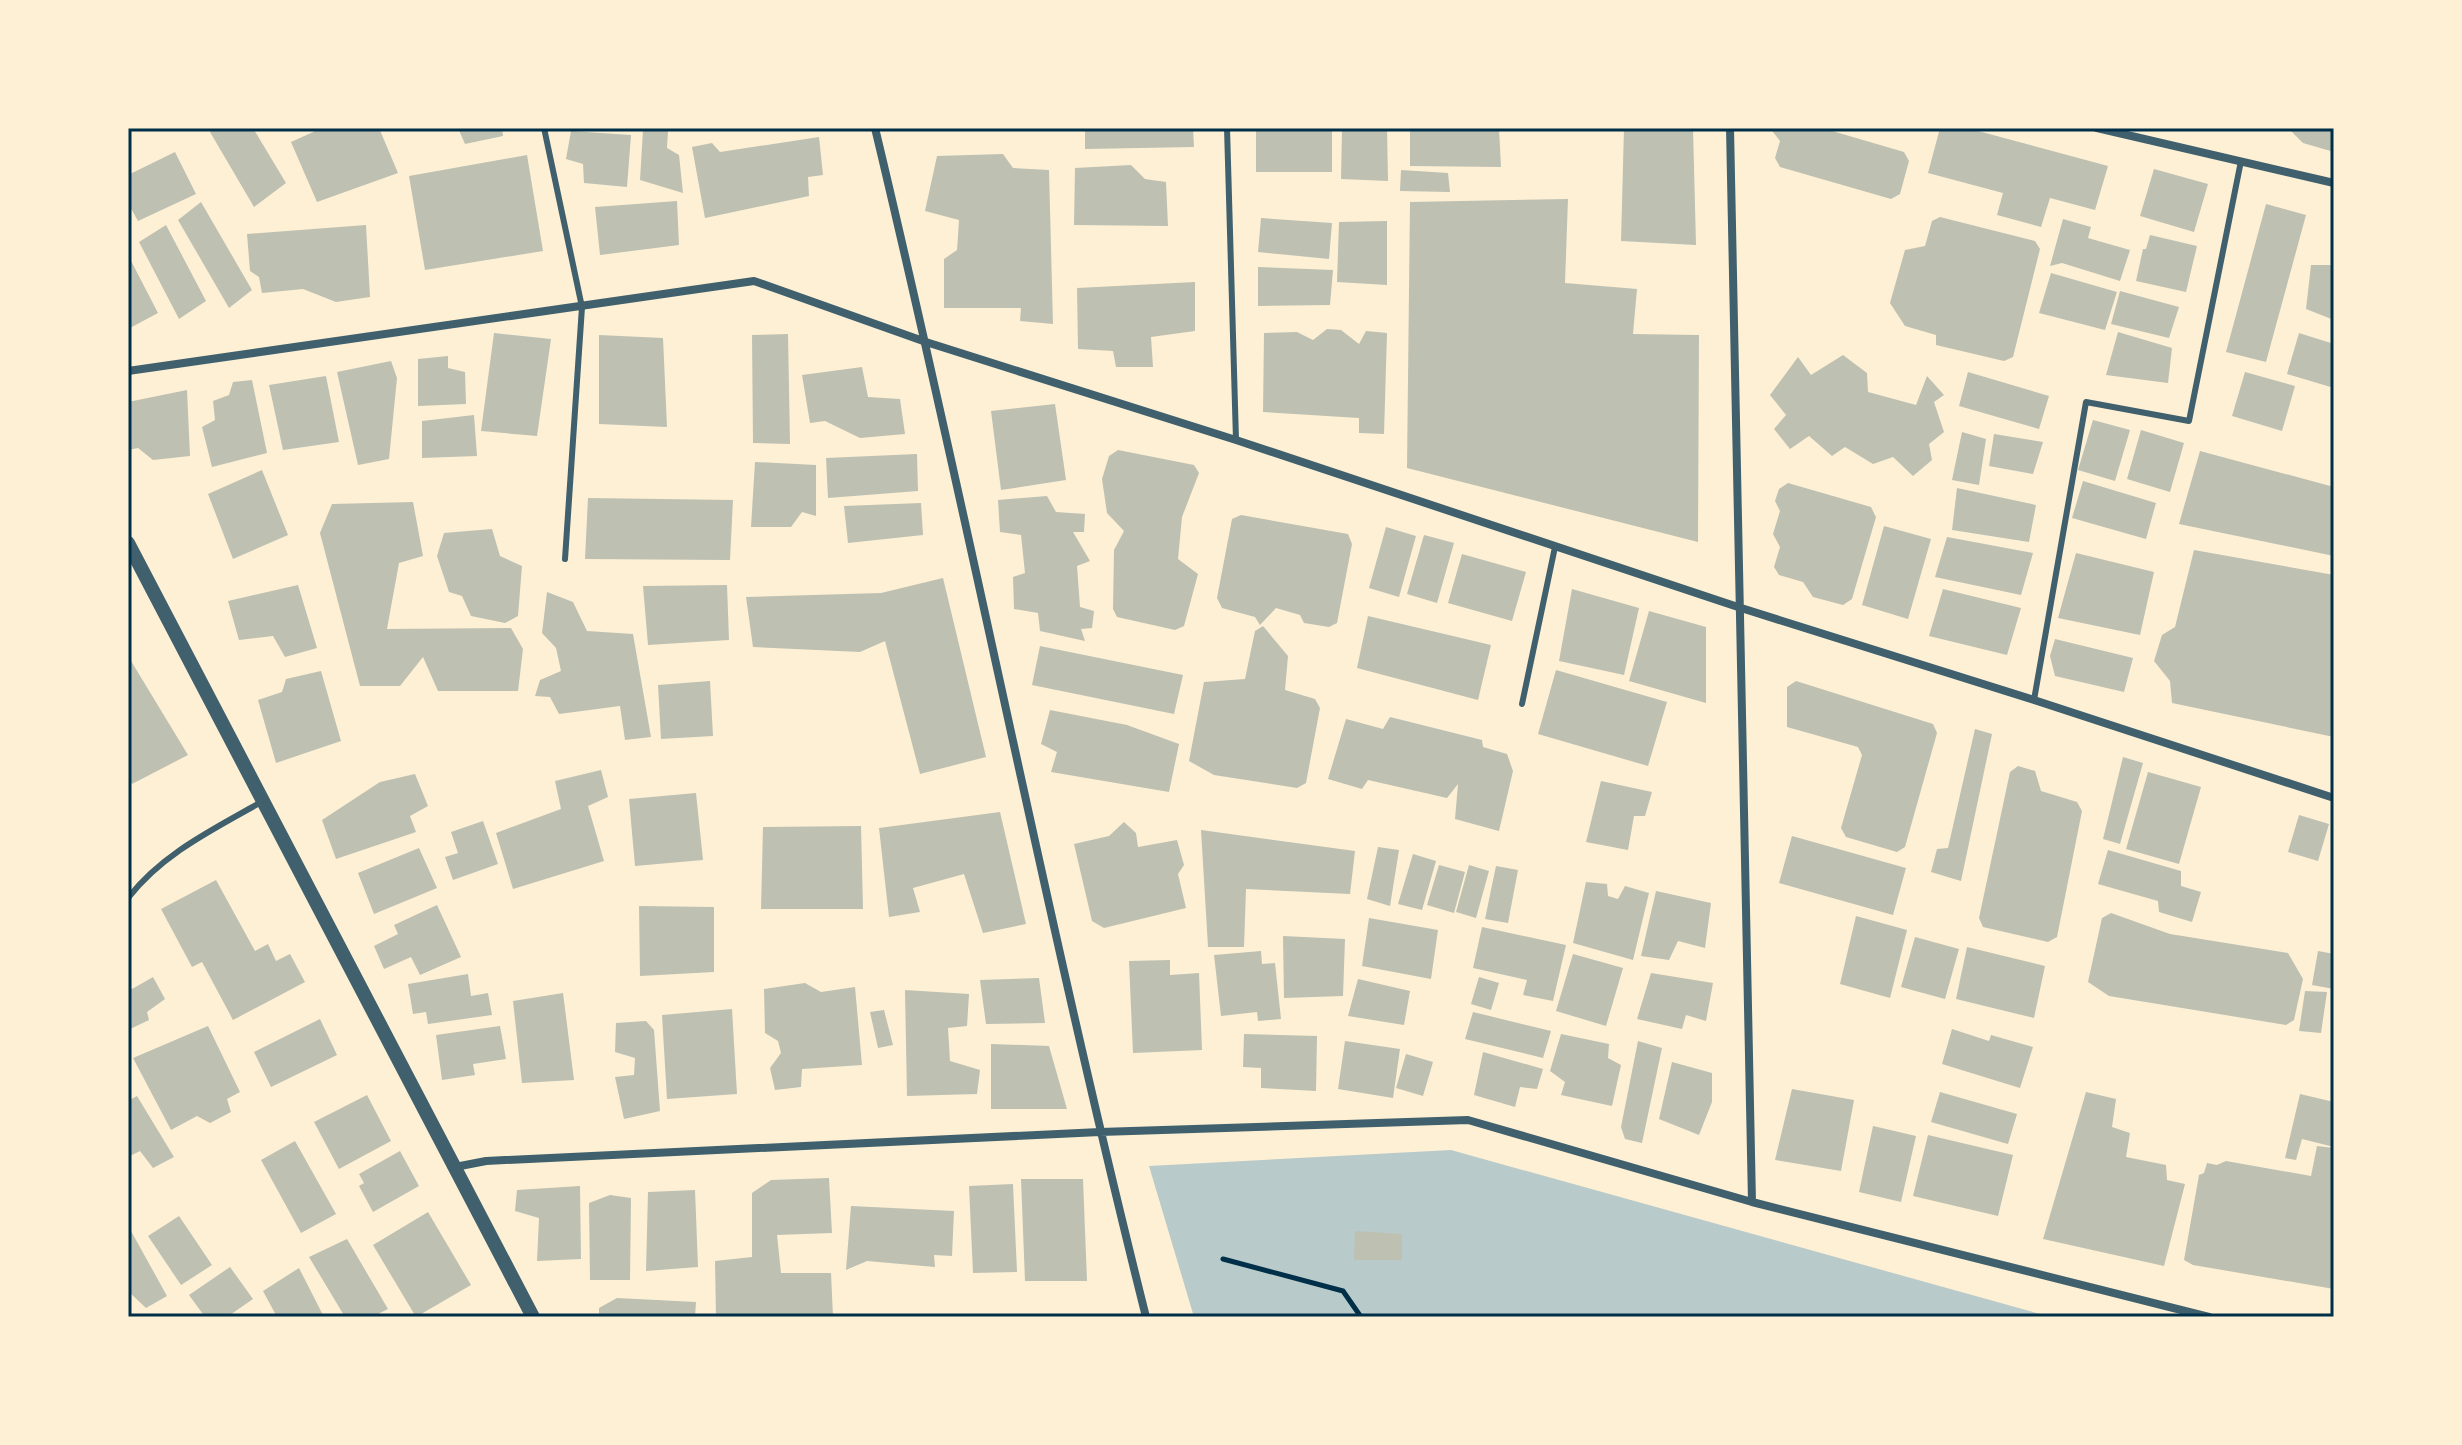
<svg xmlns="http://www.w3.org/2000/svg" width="2462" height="1445" font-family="Montserrat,sans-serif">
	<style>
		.green { fill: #b9caca }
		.building { fill: #bec0b2 }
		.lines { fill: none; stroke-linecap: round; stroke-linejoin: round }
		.path { stroke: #003049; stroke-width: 5 }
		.service { stroke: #3f606c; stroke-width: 6 }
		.minor { stroke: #3f606c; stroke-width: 8 }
		.tertiary { stroke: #3f606c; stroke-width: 14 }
		.neatline { fill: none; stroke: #003049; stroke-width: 3 }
	</style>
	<rect width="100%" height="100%" fill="#fdf0d5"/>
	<path class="green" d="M1451,1150l600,167h-857l-45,-151z"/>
	<path class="building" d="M217,128h36l33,55 -32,24 -44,-75z
		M322,128h57l19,45 -81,29 -26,-60z
		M458,128h44l1,8 -38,8z
		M1085,128h108l1,19 -109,2z
		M1256,128h76v44h-76z
		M1342,128h45l1,53 -47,-2z
		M1410,128h89l2,39 -91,-1z
		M1624,128h69l3,117 -75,-4z
		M1770,128h52l82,24 5,9 -9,33 -9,5 -111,-32 -5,-9 5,-17z
		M1940,128h27l141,38 -13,44 -45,-12 -9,29 -44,-12 6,-22 -75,-20z
		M2288,128h46v24l-31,-9z
		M643,130l25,1 -1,17 12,7 4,38 -43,-13z
		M571,131l60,4 -4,52 -43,-4 -1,-19 -17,-5z
		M819,137l4,38 -15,2 1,19 -104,22 -13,-71 20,-4 8,9z
		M175,152l21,42 -58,27 -10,-18v-28z
		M1003,154l10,14 36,2 4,154 -33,-3 1,-13h-77v-49l13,-9 2,-30 -34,-9 12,-55z
		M527,155l16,96 -118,19 -16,-94z
		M1131,165l14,14 21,3 2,44 -94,-1 1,-57z
		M2154,169l54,15 -14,48 -54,-16z
		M1401,170l47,3 2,19 -50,-1z
		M1568,199l-3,84 72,6 -4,45 66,1 -1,207 -291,-74 3,-266z
		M677,201l2,44 -79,10 -5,-48z
		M201,202l51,88 -23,18 -51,-88z
		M2266,204l40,11 -40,147 -40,-10z
		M1940,217l95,24 5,8 -27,108 -9,4 -68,-16v-10l-31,-9 -15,-23 15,-53 20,-4 7,-25z
		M1261,218l71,5 -3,36 -71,-7z
		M2063,219l28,8 -3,11 42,12 -10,31 -58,-18 -12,3z
		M1387,221v64l-50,-3 2,-60z
		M166,225l40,76 -27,18 -40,-77z
		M366,225l4,72 -34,5 -33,-13 -41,4 -3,-16 -9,-6 -3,-37z
		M2150,235l47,11 -11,46 -50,-11 7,-32h3z
		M128,255l30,58 -30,16z
		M2311,265h23v55l-28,-11z
		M1258,267l75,3 -3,35 -72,1z
		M2051,273l66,19 -12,38 -66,-17z
		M1195,282v49l-44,6 2,30h-37l-3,-16 -35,-2 -1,-61z
		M2120,291l59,16 -10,31 -58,-14z
		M1327,329l14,1 18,14 7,-13 21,2 -3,101 -25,-1v-15l-96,-6 1,-79 33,-1 16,8z
		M2118,332l54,16 -4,35 -62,-8z
		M494,333l57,6 -14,97 -56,-5z
		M2299,333l35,11v44l-47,-14z
		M788,334l2,110 -37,-1 -1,-108z
		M599,335l64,3 4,89 -68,-3z
		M1843,355l24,18 1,19 48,13 11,-29 17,19 -10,7 10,30 -15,12 3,16 -19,16 -20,-19 -20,7 -28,-17 -13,9 -23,-20 -19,13 -16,-20 12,-14 -16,-20 28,-38 13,18z
		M448,356v12l17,4 1,32 -48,2v-47z
		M391,361l6,17 -8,81 -31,6 -21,-93z
		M862,367l6,30 32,2 5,35 -45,4 -35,-17 -15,2 -8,-48z
		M1968,372l81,24 -10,33 -80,-23z
		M2245,372l50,14 -13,45 -50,-15z
		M326,376l13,66 -56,8 -14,-65z
		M252,380l15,73 -55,14 -10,-40 13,-7 -2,-19 16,-6 4,-13z
		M187,390l3,66 -37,4 -15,-12 -10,2v-48z
		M1055,404l11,76 -65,10 -10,-79z
		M474,415l3,41 -55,2v-37z
		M2093,420l37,10 -15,51 -37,-11z
		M2141,430l43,13 -14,49 -43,-13z
		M1962,432l24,7 -7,46 -27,-5z
		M1994,434l49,8 -10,32 -44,-8z
		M1118,450l76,15 5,8 -17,44 -4,42 20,15 -14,52 -9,4 -58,-13 -4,-8 1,-59 10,-19 -17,-18 -5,-34 7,-23z
		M2200,451l134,36v69l-155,-32z
		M917,454l1,37 -90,7 -2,-40z
		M755,462l61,3v51l-14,-4 -11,15h-40z
		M262,470l26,65 -55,24 -25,-65z
		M2083,481l73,22 -10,36 -74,-21z
		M1788,483l83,24 5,10 -24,82 -9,6 -30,-8 -10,-15 -24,-7 -5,-8 6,-20 -7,-13 7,-23 -5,-10 4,-12z
		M1957,488l79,17 -7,37 -77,-12z
		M1047,496l9,16 29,2 -1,18h-11l17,29 -13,5 3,41 14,4 -2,17 -11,1 4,12 -45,-10 -2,-18 -24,-4 -1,-32 12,-4 -4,-38 -21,-3 -2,-32z
		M588,498l145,2 -3,60 -145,-1z
		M413,502l10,54 -24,7 -12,66 124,-1 12,21 -5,42h-80l-15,-34 -23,29h-40l-40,-153 12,-29z
		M921,503l2,32 -75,8 -4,-37z
		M1241,515l107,19 4,10 -15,79 -8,4 -25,-4 -4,-8 -24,-7 -16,17 -5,-8 -33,-9 -5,-10 15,-79z
		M1884,526l47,13 -23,80 -46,-14z
		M1386,527l30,9 -17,61 -30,-9z
		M492,529l8,27 22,10 -4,50 -13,7 -34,-7 -9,-20 -13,-4 -12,-36 7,-23z
		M1424,535l30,8 -17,60 -30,-9z
		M1947,537l86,16 -12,42 -86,-18z
		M2194,550l140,25v162l-162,-34 -2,-22 -16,-20 8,-26 13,-8z
		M2076,553l78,19 -14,63 -82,-17z
		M1462,554l64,18 -14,49 -64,-18z
		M943,578l43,179 -66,17 -35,-133 -25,11 -107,-5 -7,-50 135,-4z
		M298,585l19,63 -32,9 -12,-21 -34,4 -11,-39z
		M727,585l2,55 -81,5 -5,-59z
		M1572,589l67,19 -15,67 -65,-14z
		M1943,589l78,19 -14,47 -78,-19z
		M547,592l26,10 14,29 46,3 18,103 -26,3 -5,-34 -61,8 -9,-17 -15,-1 5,-16 21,-9 -5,-23 -14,-15z
		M1649,611l57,16v76l-77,-22z
		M1368,616l123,29 -13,55 -121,-32z
		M1263,626l25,30 -3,34 30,9 5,9 -14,75 -9,5 -83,-13 -25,-14 15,-79 41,-3 10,-48z
		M2055,639l78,19 -9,34 -69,-16 -5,-20z
		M1040,646l143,29 -9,39 -142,-29z
		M128,656l60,99 -56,29 -4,-8z
		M1556,670l111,32 -19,64 -110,-32z
		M321,671l20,70 -65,22 -18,-63 24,-8 4,-13z
		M710,681l3,55 -52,3 -3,-54z
		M1796,681l137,43 4,9 -32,114 -8,5 -51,-15 -5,-9 21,-73 -4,-8 -71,-20v-40z
		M1050,710l77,15 52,19 -10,48 -118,-20 6,-20 -16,-8z
		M1390,717l92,23 1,7 24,7 6,17 -14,60 -44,-12 3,-35 -11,14 -79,-18 -6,9 -34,-10 18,-60 37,10z
		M1975,729l17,5 -31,147 -30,-9 6,-23 11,-1z
		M2123,757l20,6 -23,81 -17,-5z
		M2018,766l17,5 6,20 36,11 5,9 -25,126 -9,5 -65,-15 -4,-9 31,-146z
		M601,770l7,27 -20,9 16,55 -91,28 -17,-56 65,-24 -6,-28z
		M2148,772l53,15 -22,77 -53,-15z
		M415,774l13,32 -18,10 6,16 -80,27 -14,-39 58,-38z
		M1601,781l51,11 -7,24h-11l-6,34 -42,-8z
		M696,793l7,67 -68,6 -6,-67z
		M1000,812l26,112 -43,9 -19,-59 -51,14 7,24 -31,5 -10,-89z
		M2299,815l30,9 -11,37 -30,-9z
		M483,821l15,43 -45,16 -8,-23 13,-4 -7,-21z
		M1124,822l12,11 2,14 39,-7 7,25 -6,9 8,34 -82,20 -12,-7 -18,-77 35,-8z
		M861,826l2,83h-102l2,-82z
		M1201,830l154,21 -5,43 -104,-5 -2,58h-36z
		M1792,836l114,32 -13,47 -114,-32z
		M1378,847l21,3 -9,56 -23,-7z
		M419,848l18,40 -63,26 -16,-41z
		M2108,850l73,21v15l20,6 -9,30 -33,-10 -1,-11 -60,-17z
		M1413,854l23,7 -14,49 -24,-6z
		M1439,865l26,7 -11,41 -27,-8z
		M1469,865l20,6 -13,47 -20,-6z
		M1496,866l22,4 -10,53 -23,-4z
		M216,880l39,71 13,-7 8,17 14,-7 15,28 -72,38 -31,-58 -10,5 -31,-58z
		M1586,882l21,2 1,12 10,3 7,-13 24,7 -16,67 -60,-17z
		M1656,891l55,12 -6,45 -27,-7 -9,19 -28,-4z
		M437,905l24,52 -41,18 -9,-18 -27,12 -10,-23 24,-12 -4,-9z
		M639,906l75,1v65l-74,4z
		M2111,913l59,21 118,19 15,26 -9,41 -8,5 -177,-29 -21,-14 14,-64z
		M1856,916l51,14 -17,68 -50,-14z
		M1369,918l69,12 -7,49 -69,-13z
		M1482,927l84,18 -13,56 -30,-6 4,-15 -54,-12z
		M1283,936l62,3 -2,57 -59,2z
		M1915,937l44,12 -14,50 -44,-12z
		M1967,947l78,19 -11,52 -78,-19z
		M1261,951l1,13 13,-1 6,56 -23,2 -1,-9 -36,4 -7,-61z
		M2318,951l16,3v35l-22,-4z
		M1573,954l50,14 -17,58 -50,-15z
		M1170,960v15l29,-2 3,77 -69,3 -4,-92z
		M1651,973l62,10 -7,38 -20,-6 -4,14 -45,-10z
		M468,974l3,22 17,-3 4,22 -64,9 -2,-12 -13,2 -5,-30z
		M153,977l12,22 -18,13 2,8 -21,10v-45l4,4z
		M1479,977l20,6 -8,27 -20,-6z
		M1039,978l6,45 -59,1 -6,-44z
		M1358,979l52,12 -6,34 -56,-9z
		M805,983l16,9 34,-5 7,78 -60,4 -1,18 -26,3 -5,-22 11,-15 -3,-12 -13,-8 -1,-44z
		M905,990l64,4 -2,32 -19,2 2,33 30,9 -3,24 -70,2z
		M2305,991l22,1 -6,41 -22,-2z
		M563,993l11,87 -52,3 -9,-82z
		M732,1009l5,85 -70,5 -5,-84z
		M884,1010l9,35 -15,3 -8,-36z
		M1473,1012l78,19 -8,27 -78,-19z
		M320,1019l17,36 -66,32 -17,-35z
		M646,1021l8,9 6,81 -36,8 -9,-42 19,-2 1,-17 -20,-6 1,-29z
		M208,1026l32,66 -13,7 4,13 -21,11 -13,-7 -26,14 -38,-72z
		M500,1026l6,33 -33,5 2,11 -33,5 -6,-45z
		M1952,1029l37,12 2,-6 42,12 -13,41 -78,-24z
		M1244,1034l73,2 -1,55 -55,-3v-20l-18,-1z
		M1561,1034l48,10 -1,14 13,7 -9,41 -51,-11 4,-13 -15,-11z
		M1345,1041l55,8 -7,49 -55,-9z
		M1638,1041l24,7 -20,95 -17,-4 -4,-12z
		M991,1044l58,2 18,63h-76z
		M1483,1052l60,17 -6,20 -17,-2 -5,20 -41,-12z
		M1406,1054l27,8 -10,34 -27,-8z
		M1672,1062l40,11v29l-13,33 -40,-16z
		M1792,1089l62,11 -13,71 -66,-11z
		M1940,1092l77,22 -9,30 -77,-22z
		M2086,1092l30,7 -4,28 18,6 -4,24 40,8 1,15 18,4 -21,82 -121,-27z
		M2300,1094l34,8v45l-32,-8 -6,21 -11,-2z
		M367,1095l24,46 -52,28 -25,-47z
		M137,1096l37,61 -21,11 -13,-17 -12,6v-56z
		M1873,1126l43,10 -15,66 -42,-10z
		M1928,1135l85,20 -15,61 -85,-20z
		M295,1141l41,73 -35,19 -40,-73z
		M2317,1146l17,2v141l-141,-24 -9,-5 15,-85 5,-2 3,-10 10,2 9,-4 85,15z
		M400,1151l19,35 -46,26 -14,-26 5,-3 -5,-9z
		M829,1178l3,55 -55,2 4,38h50l2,44h-117l-1,-56 37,-4v-64l19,-13z
		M1021,1179h62l4,102h-62z
		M1013,1184l4,88 -44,1 -4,-87z
		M580,1186l1,73 -44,2 2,-43 -24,-7 2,-21z
		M695,1190l3,77 -52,4 2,-79z
		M610,1195l21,3 -1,82h-40l-1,-77z
		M851,1206l103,5 -2,45 -18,-1 1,12 -68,-6 -21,9z
		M428,1212l43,73 -55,32 -43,-72z
		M179,1216l33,49 -31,20 -33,-49z
		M131,1231l36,65 -21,12 -18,-17v-58z
		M1355,1231l47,3v26h-48z
		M347,1239l41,70 -16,8h-27l-36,-60z
		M230,1267l23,32 -26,18h-22l-16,-22z
		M299,1268l25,49h-47l-14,-26z
		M617,1298l79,4 -1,15h-96v-9z"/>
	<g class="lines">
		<path class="path" d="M1223,1259l120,32 18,26"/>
		<path class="service" d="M544,128l38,179 -17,252
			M1227,128l9,312
			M2034,700l52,-298 103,19 52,-260
			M1522,704l33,-157
			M128,898c35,-45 86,-69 135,-97"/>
		<path class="minor" d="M875,128c95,395 172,795 271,1189
			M1730,128l22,1074
			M2097,128l237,55
			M128,371l626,-90 172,61 310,98 502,167 296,93 300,98
			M455,1167l31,-6 614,-29 368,-12 284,82 457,115"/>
		<path class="tertiary" d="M128,543l405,774"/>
	</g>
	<rect width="2462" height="1445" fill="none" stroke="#fdf0d5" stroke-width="260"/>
	<rect x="130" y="130" width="2202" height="1185" class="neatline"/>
</svg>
